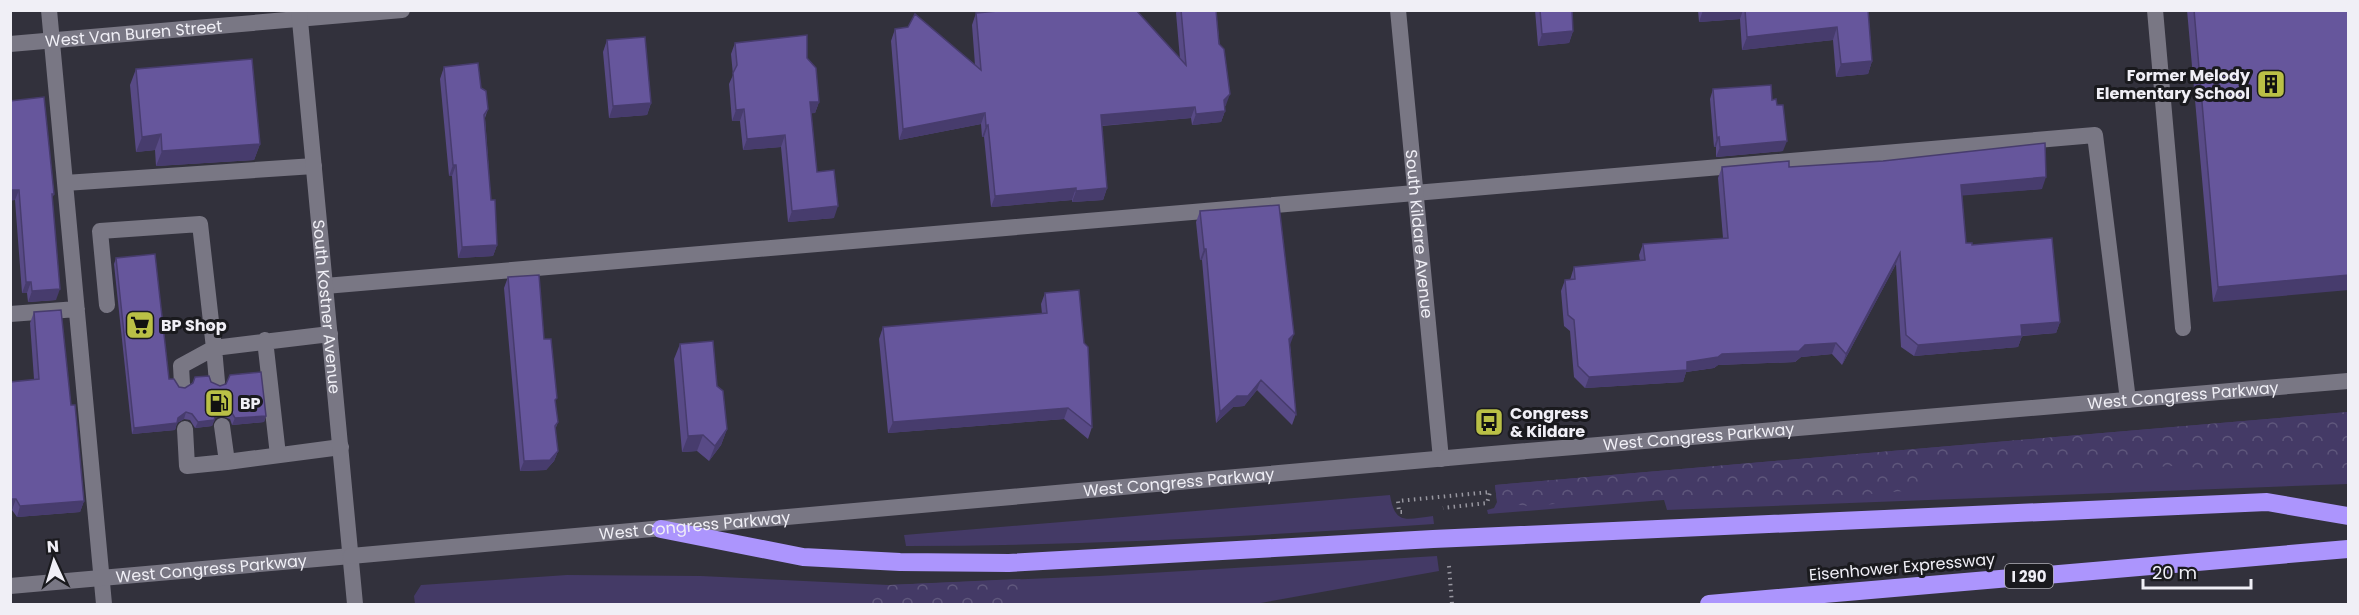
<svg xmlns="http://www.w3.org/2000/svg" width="2359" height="615" font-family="Poppins,sans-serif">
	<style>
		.green { fill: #443a66 }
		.forest { fill: url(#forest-crowns) }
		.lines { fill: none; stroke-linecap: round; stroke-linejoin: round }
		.path { stroke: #9897a0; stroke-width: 4; stroke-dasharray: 1.5 4.5; stroke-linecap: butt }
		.service { stroke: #797784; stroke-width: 16 }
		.minor { stroke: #797784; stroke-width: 16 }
		.tertiary { stroke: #797784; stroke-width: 16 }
		.motorway { stroke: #ac95fd; stroke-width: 18 }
		.wall { fill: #584a86 }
		.shaded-wall { fill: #473c6d }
		.building { fill: #66569c; stroke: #473c6d; stroke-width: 1.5 }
		.labels { text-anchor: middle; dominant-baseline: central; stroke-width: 6; stroke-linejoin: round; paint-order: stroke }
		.shield { fill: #1a1a1e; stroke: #b0afb5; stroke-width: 1.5 }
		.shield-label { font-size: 15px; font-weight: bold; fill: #f0eff6 }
		.street-label { font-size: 16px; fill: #f0eff6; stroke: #1a1a1e }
		.poi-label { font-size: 16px; font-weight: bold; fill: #f0eff6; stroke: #1a1a1e; text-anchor: start }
	</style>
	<defs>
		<pattern id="forest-crowns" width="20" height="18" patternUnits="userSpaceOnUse" patternTransform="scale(1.5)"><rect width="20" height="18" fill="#443a66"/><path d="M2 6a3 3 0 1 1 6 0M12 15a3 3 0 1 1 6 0" fill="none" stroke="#5f577c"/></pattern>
	</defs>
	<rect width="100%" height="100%" fill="#32313c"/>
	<path class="green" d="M2348,412v72l-681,26 -3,-10 -176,14 -1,-4 7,-2 3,-6 -2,-17z
		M1390,495c5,31 17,24 43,21l1,8c-176,12 -352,22 -528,22l-2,-11z
		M1437,556l2,15 -184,33h-840l-1,-8 7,-11 146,-10 134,1 188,9 210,-9z"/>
	<path class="forest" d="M2348,412v58l-63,3 -114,-7 -103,7 -119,-3 -45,21 -80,7 -85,4 -69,-7 -142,11 -31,-4 -2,-17z
		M1020,579l9,11 -14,14h-157h9l22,-19z"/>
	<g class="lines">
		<path class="path" d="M1402,512h-3l-1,-11 92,-9 -3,11 -44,5
			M1449,566l3,38"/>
		<path class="service" d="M49,10l55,594
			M2155,10l28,318
			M65,183l249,-17
			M325,286l1770,-151 33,265
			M107,305l-7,-74 100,-7 14,124 116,-14
			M10,314l67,-5
			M265,340l13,115
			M182,384l-1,-18 33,-18 3,34
			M222,426l5,36 114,-15
			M185,429l2,37 40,-4"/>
		<g class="minor">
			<path id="s1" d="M1398,10l43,449"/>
			<path id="s2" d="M10,44l392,-34"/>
			<path id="s3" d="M10,586l341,-30"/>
		</g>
		<g class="tertiary">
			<path id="s4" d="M299,10l56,594"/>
			<path id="s5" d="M351,556l1141,-102 856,-73"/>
		</g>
		<path class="motorway" d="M661,529l142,28 97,5 109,1 424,-24 834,-37 81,14
			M1709,604l639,-55"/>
	</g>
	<path class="wall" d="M1177,10h39l10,95 -1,1v5l-4,11 -29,3 -1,-7 -89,8 5,62 -4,12 -31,2v-2l-81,7 -7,-70h-2l-1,-13 -82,16 -8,-99 4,-12 80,36 -3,-40 4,-12 204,46 -4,-46z
		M1535,10h37l1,21 -4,12 -31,3z
		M1698,10h170l4,51 -4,13 -32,3 -3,-37 -91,10 -2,-31 -41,3z
		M2187,10h162l-136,292z
		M607,40l44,63 -4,12 -38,3 -6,-66z
		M735,43l72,15 12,44 -4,11h-4l6,59 17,46 -46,4 -7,-75 -38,3 -3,-29h-8l-3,-37 4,-9 -2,-21z
		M444,67l37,21 7,21 -3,9 6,82 6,45 -4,11 -35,2 -6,-82h-3l-9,-97z
		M136,69l124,75 -6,16 -98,6 -1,-16 -19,2 -6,-67z
		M1713,89l59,11 11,51 -67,6v-10h-2l-4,-48z
		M10,101l44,93 -2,5 4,101 -28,2 -1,-9h-5l-7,-93z
		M1722,167h67l253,22 -80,6 4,48 6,2 88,77 -4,11 -34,3 -4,11 -104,9 -13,-9 -5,-83 -54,101 -10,-11 -31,3 -6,5 -77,3 -4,3 -28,4 -3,10 -98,6 -11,-11 -4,-46 -6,-5 -3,-35 4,-11h5l4,-13 66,-6 -1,-6 4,-11 80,-6 -5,-60z
		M1200,211l90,134 6,69 -4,11 -35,-35 -13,16 -11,1 -17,16 -14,-163h-2l-4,-38z
		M116,258l53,121 10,8 6,1 7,-4 3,-7 16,5 55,34 -2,6 -32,3 -2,-6 -9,-3 -6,2 -3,8 -17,2 -5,-8 -6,-1 -7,4 -2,7 -43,4 -18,-170z
		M508,277l47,125 3,20 -3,8 3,21 -4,10 -8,9 -26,1 -16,-183z
		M1045,293l39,50 8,84 -4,12 -24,-20 -176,14 -9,-94 4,-12 159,-13 -1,-10z
		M34,312l37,93 13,96 -4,11 -63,5 -5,-7 22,-131 -4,-56z
		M680,344l37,42 10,43 -6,16 -12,16 -12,-10 -15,1 -8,-93z"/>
	<path class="shaded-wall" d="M1703,10h40l-3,9 -41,3z
		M1837,27l-4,13 -91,10 5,-13z
		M1573,31l-4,12 -31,3 4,-12z
		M1872,61l-4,13 -32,3 5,-13z
		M1230,94l-4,11 -6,6 4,-11z
		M810,102h9l-4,11 -9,1z
		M651,103l-4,12 -38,3 4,-12z
		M1195,107l-4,11 -94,8 4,-11z
		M744,109l-4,12h-8l4,-11z
		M1225,111l-4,11 -29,3 4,-11z
		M985,113l-4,11 -82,16 4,-11z
		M988,125l-4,12h-2l4,-11z
		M161,134l-6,16 -19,2 6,-15z
		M785,135l-4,12 -38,3 4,-11z
		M1719,137l-3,10h-2l3,-9z
		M1787,141l-4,10 -67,6 4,-10z
		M260,144l-6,16 -98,6 6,-15z
		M453,165h3l-4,11h-3z
		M2046,177l-4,12 -85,7 4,-11z
		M1076,188l-4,12 -81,7 4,-11z
		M1107,188l-4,12 -31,2 4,-11z
		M10,190h9l-4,10 -5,1z
		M838,206l-4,12 -46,4 4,-11z
		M497,245l-4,11 -35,2 4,-11z
		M1204,249h2l-4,11h-2z
		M1900,253l-4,11 -54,101 4,-11z
		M2349,275v15l-136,12 5,-15z
		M26,282h5l-4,11h-5z
		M60,289l-4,11 -28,2 4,-11z
		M2060,322l-4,11 -39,3 4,-11z
		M1294,334l-4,11 -5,4 4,-10z
		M2022,336l-4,11 -104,9 4,-11z
		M1836,343l-4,11 -31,3 -6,5 -77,3 -4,3 -28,4 -3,10 -98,6 4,-11 98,-15 35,-8 83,-9z
		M1261,380l-4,10 -13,16 -11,1 -17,16 4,-11 17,-16z
		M1068,408l-4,11 -176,14 5,-11z
		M223,409l-2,7 -6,2 -3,8 -17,2 3,-6z
		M186,412l-2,7 -7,4 -2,7 -43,4 2,-6 44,-10z
		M266,416l-2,6 -32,3 3,-7z
		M727,429l-6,16 -12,16 6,-15z
		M703,435l-6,16 -15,1 6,-16z
		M558,451l-4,10 -8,9 -26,1 4,-10z
		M10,499h6l-4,11h-2z
		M84,501l-4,11 -63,5 3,-11z"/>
	<path class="building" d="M1009,10h127l50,55 -5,-55h35l3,34 5,5 6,45 -6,6 1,11 -29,3 -1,-7 -94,8 6,73 -31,3v-3l-81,8 -7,-71 -2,1 -1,-13 -82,16 -8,-100 13,-2 7,-13 66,56 -5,-57z
		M1540,10h32l1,21 -31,3z
		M1745,10h123l4,51 -31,3 -4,-37 -90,10z
		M2194,10h155v265l-131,12z
		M807,35v23l9,10 3,34h-9l7,70 17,-2 4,36 -46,5 -7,-76 -38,4 -3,-30 -8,1 -3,-37 4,-8 -2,-22z
		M645,37l6,66 -38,3 -6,-66z
		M252,59l8,85 -98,7 -1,-17 -19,3 -6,-68z
		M478,63l3,25 5,3 2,18 -4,6 7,85h4l2,45 -35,2 -6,-82h-3l-9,-98z
		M1771,85l1,15 4,-1 1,6h6l4,36 -67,6 -1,-10 -2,1 -4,-49z
		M44,97l10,97h-2l8,95 -28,2 -1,-9h-5l-7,-92h-9v-89z
		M2045,143l1,34 -85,8 5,58h6v2l80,-7 8,84 -39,3 1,11 -104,9 -12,-10 -6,-82 -54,101 -10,-11 -31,2 -6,6 -77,3 -4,3 -31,5v8l-98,7 -11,-11 -4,-46 -6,-5 -3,-35 10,-1 -1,-12 71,-7 -2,-16 85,-6 -6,-71 67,-6v6l94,-6z
		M1279,205l15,129 -5,5 7,75 -35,-34 -13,16h-11l-17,16 -14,-163h-2l-4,-38z
		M155,254l14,125h5l5,8 6,1 8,-5 2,-6 14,-1 2,6 9,4 6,-2 4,-9 31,-3 5,44 -31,2 -3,-5 -9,-4 -6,3 -3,8 -16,2 -6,-8 -6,-2 -8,6 -1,5 -43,5 -18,-170z
		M539,275l5,64h7l6,59 -2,2 3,22 -3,4 3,25 -8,9 -26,1 -16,-184z
		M1079,290l5,53 4,4 4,80 -24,-19 -175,14 -10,-95 164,-14 -2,-20z
		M61,310l10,95h4l9,96 -64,5 -4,-7h-6v-117l29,-3 -5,-67z
		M713,341l4,45 6,5 4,38 -12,17 -12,-11 -15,1 -8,-92z"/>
	<defs>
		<g id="building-square" transform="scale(1.5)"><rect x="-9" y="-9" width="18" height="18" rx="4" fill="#bac046" stroke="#1a1a1e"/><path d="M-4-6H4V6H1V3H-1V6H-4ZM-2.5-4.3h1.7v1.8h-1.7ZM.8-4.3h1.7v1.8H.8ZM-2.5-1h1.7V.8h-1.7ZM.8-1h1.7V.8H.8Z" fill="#111"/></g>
		<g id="supermarket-square" transform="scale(1.5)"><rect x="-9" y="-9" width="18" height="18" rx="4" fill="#bac046" stroke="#1a1a1e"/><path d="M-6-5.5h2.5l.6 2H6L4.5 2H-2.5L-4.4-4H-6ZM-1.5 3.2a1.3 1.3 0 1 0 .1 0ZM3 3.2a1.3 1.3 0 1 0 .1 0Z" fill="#111"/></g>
		<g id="fuel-square" transform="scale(1.5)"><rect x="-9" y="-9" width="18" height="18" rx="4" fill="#bac046" stroke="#1a1a1e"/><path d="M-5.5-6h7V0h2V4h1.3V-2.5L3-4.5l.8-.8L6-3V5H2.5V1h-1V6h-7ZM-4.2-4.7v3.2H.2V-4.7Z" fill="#111"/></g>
		<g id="bus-square" transform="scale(1.5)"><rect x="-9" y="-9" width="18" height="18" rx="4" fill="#bac046" stroke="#1a1a1e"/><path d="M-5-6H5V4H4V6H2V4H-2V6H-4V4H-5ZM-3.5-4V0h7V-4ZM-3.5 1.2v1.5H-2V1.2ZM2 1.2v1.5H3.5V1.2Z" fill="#111"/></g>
	</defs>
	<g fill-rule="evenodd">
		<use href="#building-square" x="2271" y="84"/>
		<use href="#supermarket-square" x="140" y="325"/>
		<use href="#fuel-square" x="219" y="403"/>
		<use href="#bus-square" x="1489" y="422"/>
	</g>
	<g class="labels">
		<rect class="shield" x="2005" y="564" width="48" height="24" rx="4.5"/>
		<g class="shield-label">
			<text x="2029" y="576">I 290</text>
		</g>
		<g class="street-label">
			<text stroke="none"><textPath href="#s2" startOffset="124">West Van Buren Street</textPath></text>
			<text stroke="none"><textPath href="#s1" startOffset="225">South Kildare Avenue</textPath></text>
			<text stroke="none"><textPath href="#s4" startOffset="298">South Kostner Avenue</textPath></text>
			<text stroke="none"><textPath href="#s5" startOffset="1839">West Congress Parkway</textPath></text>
			<text stroke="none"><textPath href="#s5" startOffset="1353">West Congress Parkway</textPath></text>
			<text stroke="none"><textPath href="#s5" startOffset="831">West Congress Parkway</textPath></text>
			<text stroke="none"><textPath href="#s5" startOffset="345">West Congress Parkway</textPath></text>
			<text transform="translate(1902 567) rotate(-5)">Eisenhower Expressway</text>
			<text stroke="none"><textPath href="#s3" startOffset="202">West Congress Parkway</textPath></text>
		</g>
		<g class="poi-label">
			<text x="2250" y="75" text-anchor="end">Former Melody<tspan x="2250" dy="18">Elementary School</tspan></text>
			<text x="161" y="325">BP Shop</text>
			<text x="240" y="403">BP</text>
			<text x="1510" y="413">Congress<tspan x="1510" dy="18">&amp; Kildare</tspan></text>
		</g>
	</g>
	<rect width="2359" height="615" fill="none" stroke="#f0eff6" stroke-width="24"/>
	<g transform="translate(54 561) rotate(356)" stroke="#1a1a1e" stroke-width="4.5" paint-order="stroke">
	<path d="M0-4.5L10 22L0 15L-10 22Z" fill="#f0eff6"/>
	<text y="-9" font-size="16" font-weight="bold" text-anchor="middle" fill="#f0eff6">N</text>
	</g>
	<path d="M2143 579v9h108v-9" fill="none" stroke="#f0eff6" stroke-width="3"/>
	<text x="2152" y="579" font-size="18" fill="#f0eff6" stroke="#1a1a1e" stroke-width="4.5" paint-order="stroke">20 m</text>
</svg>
